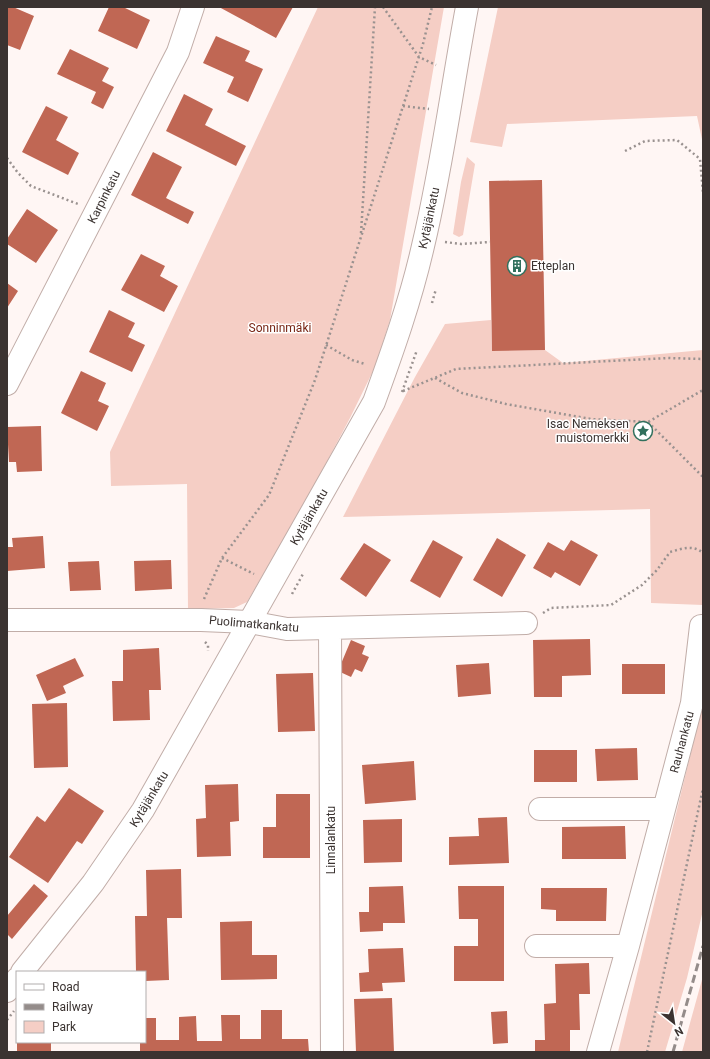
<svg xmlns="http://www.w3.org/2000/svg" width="710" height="1059" font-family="Roboto,sans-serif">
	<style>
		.green { fill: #f5cec5 }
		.building { fill: #c06754 }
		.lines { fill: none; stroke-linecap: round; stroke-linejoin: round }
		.street-casing { stroke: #c1ada8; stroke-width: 24 }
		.secondary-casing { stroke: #c1ada8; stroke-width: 24 }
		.path { stroke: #9a9290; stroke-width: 2.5; stroke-dasharray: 2 3; stroke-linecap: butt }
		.street { stroke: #fff; stroke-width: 22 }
		.secondary { stroke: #fff; stroke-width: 22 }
		.rail { stroke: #948c8a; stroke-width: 3; stroke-dasharray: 8 4; stroke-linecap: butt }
		.labels { text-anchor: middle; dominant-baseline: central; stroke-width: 3; stroke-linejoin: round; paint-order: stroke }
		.street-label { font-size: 12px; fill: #3b3331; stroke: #fff }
		.poi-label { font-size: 12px; fill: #3b3331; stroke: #fff; text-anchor: start }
		.park-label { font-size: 12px; fill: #782615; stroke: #fff }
	</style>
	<rect width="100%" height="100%" fill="#fff6f4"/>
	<path class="green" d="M318,7h126l-54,313 -15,47 -25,51 -45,85 -58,99 -13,6 -46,1 -1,-125 -76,2 -1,-34z
		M498,7h205v137l-6,-28 -190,8 -5,23 -32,-5z
		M467,157l8,7 -12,71 -4,2 -6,-3 8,-52z
		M491,320l1,31 53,-1 18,13 140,-13v255l-52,-2 -1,-94 -307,8 72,-140 30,-53z
		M703,703v207l-16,68 -22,74h-47z
		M703,976v76h-21z"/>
	<path class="building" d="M7,7h6l21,9 -14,34 -13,-5z
		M109,7h14l27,13 -13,29 -39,-18z
		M219,7h74l-17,31z
		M216,36l34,15 -5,10 18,8 -15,33 -21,-10 7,-15 -31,-14z
		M70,49l39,19 -7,13 12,6 -11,22 -12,-6 5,-11 -39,-18z
		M184,94l29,15 -8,16 41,21 -10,20 -70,-35z
		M46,106l22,11 -12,23 23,13 -11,22 -46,-23z
		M153,152l29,15 -16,31 28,14 -6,12 -57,-29z
		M542,180l3,170 -53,1 -3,-170z
		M27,209l31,21 -22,33 -29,-19v-5z
		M141,254l24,12 -5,10 18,10 -14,26 -43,-22z
		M7,283l11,8 -11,17z
		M109,310l26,13 -7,14 17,8 -13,27 -43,-20z
		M81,371l25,12 -8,18 11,5 -12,25 -36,-18z
		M41,426l1,45 -25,1 -1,-10h-7l-2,-35z
		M43,536l2,32 -38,3v-24h6l-1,-9z
		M497,538l29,17 -24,42 -29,-17z
		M433,540l30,17 -23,41 -30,-17z
		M571,540l27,15 -18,31 -25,-14 -4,6 -18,-10 15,-26 16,9z
		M364,543l27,17 -25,37 -26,-18z
		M171,560l1,29 -37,2 -1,-30z
		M99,561l2,29 -31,1 -2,-29z
		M590,639l1,36 -29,1v21h-28l-1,-57z
		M351,640l14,6 -3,8 7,3 -7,15 -7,-3 -4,8 -13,-6z
		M159,648l2,42h-12l1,30 -37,1 -1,-40h11v-31z
		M75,658l9,18 -21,10 3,7 -19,8 -11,-26z
		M489,663l2,31 -33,3 -2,-32z
		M622,664h43v30h-43z
		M313,673l2,58 -37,1 -2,-58z
		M67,703l1,64 -34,1 -2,-64z
		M637,748l1,32 -41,1 -2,-32z
		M534,750h43v32h-43z
		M414,761l2,39 -51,4 -3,-39z
		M238,784l1,37 -9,1 1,34 -34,1 -1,-38 10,-1 -1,-33z
		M69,788l35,23 -22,33 -5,-3 -29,42 -39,-26 28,-41 8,6z
		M276,794h34v64h-47v-31h13z
		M507,817l2,46 -60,2v-28l30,-1 -1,-18z
		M402,819v43l-38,1 -1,-43z
		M625,826l1,33h-64v-32z
		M181,869l1,49h-15l2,62 -24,1v-9h-9l-1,-56h12l-1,-46z
		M34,884l14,12 -36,43 -5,-5v-18z
		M403,886l2,37h-22v8l-23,1 -1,-20h10v-25z
		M458,886h46v95h-50v-35h24v-27h-19z
		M541,888h66l-1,33h-50v-11l-15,-1z
		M252,921v34h25v24l-56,1 -1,-58z
		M403,948l2,34 -23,1 1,8 -23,1 -1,-19 10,-1 -1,-23z
		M589,963l1,31h-11l1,36h-10v22h-35v-12h10l-1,-36 12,-1 -1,-39z
		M392,998l2,54h-38l-2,-53z
		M261,1010h21v29h26l1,13h-169v-10h5v-24h11v22h23v-23l17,-1 1,25h25l-1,-26h19v24h21z
		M507,1011l1,32 -15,1 -2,-32z
		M17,1042h34v10h-34z"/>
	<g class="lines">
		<g class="street-casing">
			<path id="street" d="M7,384l171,-332 15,-45
				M7,620h194l48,2 38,7 239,-6
				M330,628l2,424
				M540,809h124
				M536,946h92
				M598,1052l30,-106 64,-243 9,-77"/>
		</g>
		<g class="secondary-casing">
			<path id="secondary" d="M22,972l71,-89 50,-73 231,-408c19,-52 37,-103 49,-156 19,-79 29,-159 44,-239
				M7,991l10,-12"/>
		</g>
		<path class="path" d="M383,7l36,50 17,8
			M403,106l26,3
			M625,151l20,-10 32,-1 23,19 3,34
			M7,158l11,15 13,13 47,18
			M361,233l14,-226
			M445,242l16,2 29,-2
			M432,303l4,-14
			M326,345l26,15 13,4
			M435,378l27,15 44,11 85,15 57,3 55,-32
			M403,391l53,-22 212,-11 35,1
			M402,392l15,-42
			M648,422l55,55
			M222,558l32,16
			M292,594l11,-20
			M204,599l18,-41 47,-63 46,-115 108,-336 9,-37
			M543,613l8,-5 60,-3 31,-20 15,-15 13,-18c11,-3 23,-8 33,1
			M205,642l3,3v6
			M7,1020l7,-9
			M647,1052l56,-264"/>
		<use href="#street" class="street"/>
		<use href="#secondary" class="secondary"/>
		<path class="rail" d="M673,1052l30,-106"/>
	</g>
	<defs>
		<g id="building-ring" transform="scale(1)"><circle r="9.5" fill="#fff" stroke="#31705d" stroke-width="1.5"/><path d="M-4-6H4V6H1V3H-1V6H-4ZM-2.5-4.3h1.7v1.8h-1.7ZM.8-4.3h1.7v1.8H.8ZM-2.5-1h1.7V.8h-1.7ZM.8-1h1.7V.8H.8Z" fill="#31705d"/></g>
		<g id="sight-ring" transform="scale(1)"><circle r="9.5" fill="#fff" stroke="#31705d" stroke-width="1.5"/><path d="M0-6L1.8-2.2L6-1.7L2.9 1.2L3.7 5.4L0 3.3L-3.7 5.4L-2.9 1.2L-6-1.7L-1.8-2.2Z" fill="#31705d"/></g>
	</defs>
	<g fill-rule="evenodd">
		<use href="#building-ring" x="517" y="266"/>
		<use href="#sight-ring" x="643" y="431"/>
	</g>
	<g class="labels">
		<g class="street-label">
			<text transform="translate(104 197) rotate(-63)">Karpinkatu</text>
			<text transform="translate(429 218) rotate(-78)">Kytäjänkatu</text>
			<text transform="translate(309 517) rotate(-60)">Kytäjänkatu</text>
			<text transform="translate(254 624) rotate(5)">Puolimatkankatu</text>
			<text transform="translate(682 742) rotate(-75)">Rauhankatu</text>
			<text transform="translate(149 799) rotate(-59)">Kytäjänkatu</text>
			<text transform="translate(331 840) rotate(-90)">Linnalankatu</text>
		</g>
		<g class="poi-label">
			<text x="531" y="266">Etteplan</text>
			<text x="629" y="424" text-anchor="end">Isac Nemeksen<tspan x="629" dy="14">muistomerkki</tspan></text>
		</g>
		<g class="park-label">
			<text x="280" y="328">Sonninmäki</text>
		</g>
	</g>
	<rect width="710" height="1059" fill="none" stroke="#3b3331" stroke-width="16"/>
	<rect x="16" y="971" width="130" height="72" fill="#ffffff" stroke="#b1adad"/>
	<rect x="24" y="984" width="20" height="6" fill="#ffffff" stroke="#b1adad"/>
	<text x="52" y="991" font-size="12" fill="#3b3331">Road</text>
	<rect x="24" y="1004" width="20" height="6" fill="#948c8a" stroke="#b1adad"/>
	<text x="52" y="1011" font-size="12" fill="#3b3331">Railway</text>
	<rect x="24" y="1021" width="20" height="12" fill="#f5cec5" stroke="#b1adad"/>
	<text x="52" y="1031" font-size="12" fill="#3b3331">Park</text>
	<g transform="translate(674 1023) rotate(150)" stroke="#ffffff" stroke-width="3" paint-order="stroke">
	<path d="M0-3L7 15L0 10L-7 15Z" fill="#3b3331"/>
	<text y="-6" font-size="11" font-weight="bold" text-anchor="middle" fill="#3b3331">N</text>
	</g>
</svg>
